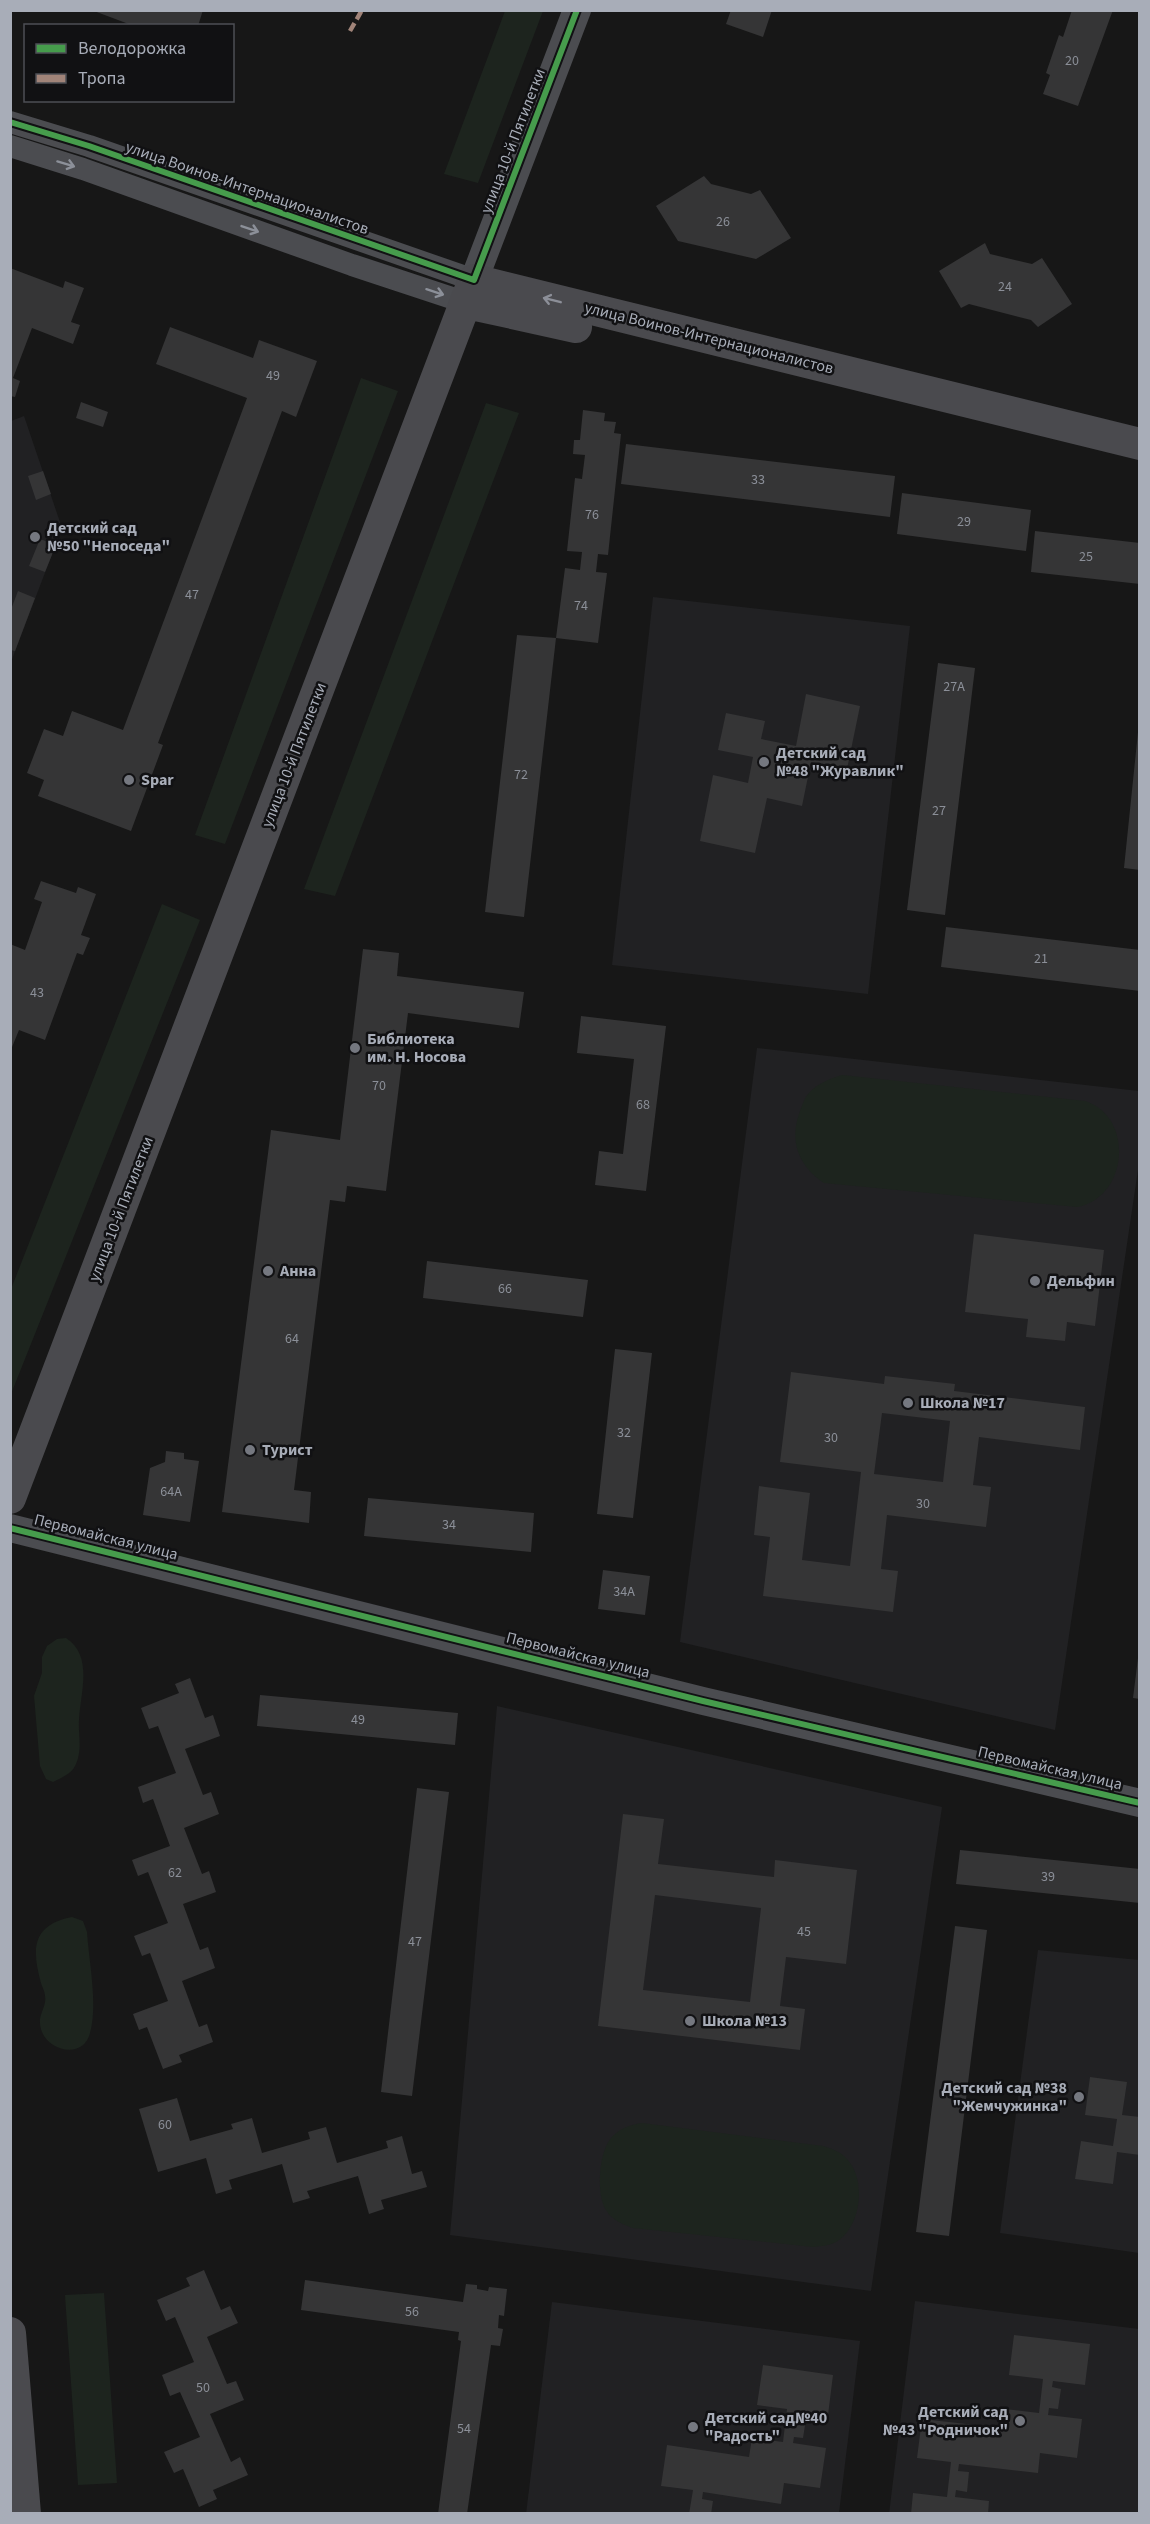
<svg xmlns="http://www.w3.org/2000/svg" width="1150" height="2524" font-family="'Source Sans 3',sans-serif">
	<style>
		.built { fill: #212123 }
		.green { fill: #1d241e }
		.building { fill: #353536; fill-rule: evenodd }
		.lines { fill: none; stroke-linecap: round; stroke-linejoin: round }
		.minor { stroke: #4b4c50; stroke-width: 22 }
		.tertiary { stroke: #4b4c50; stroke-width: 28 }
		.secondary { stroke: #4a4a4e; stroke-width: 32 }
		.quiet { stroke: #a18479; stroke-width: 4.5; stroke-dasharray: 9 4.5; stroke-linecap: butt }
		.cycleway-casing { stroke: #111113; stroke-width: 10 }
		.cycleway { stroke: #469c4c; stroke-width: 6 }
		.oneway { stroke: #8c9099 }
		.oneway2 { stroke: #8c8f98 }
		.poi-dot { fill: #757880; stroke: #111113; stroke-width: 2 }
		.labels { text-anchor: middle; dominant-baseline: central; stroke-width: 5; stroke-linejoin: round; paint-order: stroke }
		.number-label { font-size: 14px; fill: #8b8f98 }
		.street-label { font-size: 16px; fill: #a8adb8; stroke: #111113 }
		.poi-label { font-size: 16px; font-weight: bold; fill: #a8adb8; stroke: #111113; text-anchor: start }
	</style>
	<rect width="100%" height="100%" fill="#171717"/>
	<path class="built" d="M24,416l38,112 -51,134v-241z
		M653,597l257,29 -42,368 -256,-29z
		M757,1048l382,43v72l-84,567 -375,-88z
		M497,1706l445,101 -71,484 -421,-56z
		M1038,1950l101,10v293l-139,-20z
		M915,2301l224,28v184l-250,1z
		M552,2302l308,39 -21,172 -313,1z"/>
	<path class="green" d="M505,11h38l-65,172 -34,-9z
		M361,378l37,13 -173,453 -30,-9z
		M486,403l33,10 -184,483 -31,-7z
		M162,904l38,16 -189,474v-105z
		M842,1075l243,26c50,16 43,97 -8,106l-253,-24c-24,-16 -35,-40 -25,-69 3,-8 5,-16 10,-21 9,-10 21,-14 33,-18z
		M66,1638c28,18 14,56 13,82 -1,16 4,30 -4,46 -4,8 -14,12 -22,16l-7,-3 -6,-13 -6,-70 8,-23v-16l5,-11 10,-7z
		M72,1917l11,4 4,11c2,30 11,72 3,101 -7,29 -49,17 -50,-10 -1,-9 7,-18 5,-27 0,-5 -3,-9 -4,-13 -10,-36 -8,-58 31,-66z
		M642,2123l181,23c9,3 17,5 24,13 20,21 14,69 -11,83 -7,4 -16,4 -23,5l-180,-19c-11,-4 -21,-8 -27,-18 -10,-15 -7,-55 3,-69 8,-12 20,-16 33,-18z
		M104,2293l13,190 -39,2 -13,-190z"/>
	<path class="building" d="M203,10l-5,16h-64l-40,-15z
		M731,10h41l-9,27 -37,-13z
		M1072,10h41l-35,96 -35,-12 7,-19 -4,-2 13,-38 4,2z
		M704,176l7,8 40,10 9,-4 31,48 -35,21 -78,-18 -22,-35z
		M985,243l5,11 42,10 10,-6 30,46 -34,23 -7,-7 -62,-16 -8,4 -22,-37z
		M10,268l53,20 2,-7 19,7 -13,34 9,3 -7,19 -41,-16 -19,50 7,3 -5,16 -5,-1z
		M170,327l83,31 6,-18 58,21 -21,56 -14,-6 -124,332 5,2 -32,86 -93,-35 6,-16 -17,-7 17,-44 19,7 9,-25 51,19 124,-332 -91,-34z
		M81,402l27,10 -5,15 -27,-9z
		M583,410l22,3 -1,8 12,1 -2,11 7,1 -13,121 -10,-1 -2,18 11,1 -9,70 -42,-5 9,-70 15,2 2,-18 -15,-1 8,-73 7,1 3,-24 -12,-1 1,-14h6z
		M626,444l269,32 -5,41 -269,-33z
		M43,471l8,23 -15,6 -8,-24z
		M902,493l129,17 -5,41 -129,-17z
		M1035,531l105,12v41l-109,-12z
		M40,539l16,6 -11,27 -16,-6z
		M18,591l17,7 -20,53 -5,-1v-38z
		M517,635l39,3 -32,279 -39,-5z
		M938,663l37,5 -30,247 -38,-5z
		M806,694l54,12 -13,63 -36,-7 -9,44 -35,-8 -12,55 -55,-12 13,-66 35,8 5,-26 -35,-7 8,-37 39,8 -4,18 35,7z
		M1138,732h2v138l-16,-2z
		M41,881l35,12 2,-6 18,7 -15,41 9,3 -7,17 -6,-2 -32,87 -26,-10 -9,22v-108l15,6 17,-48 -8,-3z
		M946,927l194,23v41l-199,-24z
		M363,949l36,4 -2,23 127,16 -5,36 -111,-15 -22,178 -39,-5 -2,16 -15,-2 -36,290 17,2 -2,31 -87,-11 49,-382 69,10z
		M581,1016l85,10 -20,165 -51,-6 4,-34 24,3 11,-95 -57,-6z
		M974,1234l130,16 -9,76 -28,-4 -2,19 -39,-4 2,-18 -63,-7z
		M427,1261l161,19 -5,37 -160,-19z
		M615,1349l37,4 -19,165 -36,-4z
		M791,1372l93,12 1,-8 70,8 -1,7 131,16 -5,43 -101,-13 -6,48 18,2 -5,40 -99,-12 -6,54 17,2 -5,41 -130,-16 7,-59 -16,-2 5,-49 51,7 -8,67 48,6 11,-94 -81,-10zM882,1413l68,8 -7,61 -69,-8z
		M166,1451l18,2v6l15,2 -9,61 -47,-7 7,-47 15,-6z
		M368,1498l166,15 -3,39 -167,-16z
		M603,1570l47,6 -5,39 -47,-6z
		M1138,1658h2v41l-7,-1z
		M190,1678l15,40 8,-3 7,21 -35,13 18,46 8,-3 8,22 -35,14 18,46 7,-3 7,21 -33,12 17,46 8,-3 7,21 -33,13 17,46 8,-3 6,18 -34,13 3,7 -19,7 -16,-42 -8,3 -6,-16 35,-13 -18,-48 -8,3 -8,-20 34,-13 -20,-51 -10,4 -6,-16 38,-14 -17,-47 -10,4 -5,-16 38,-14 -18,-47 -9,3 -8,-21 38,-15 -4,-9z
		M260,1695l198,18 -3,32 -198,-19z
		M417,1788l32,4 -37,304 -31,-4z
		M623,1814l41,5 -6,45 116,13 1,-17 82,10 -11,94 -60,-7 -6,49 25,3 -5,41 -202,-24zM655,1895l106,13 -11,94 -107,-12z
		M960,1850l180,19v34l-184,-19z
		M955,1926l32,4 -38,306 -33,-4z
		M1090,2077l37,5 -5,33 18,2v38l-23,-3 -4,32 -38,-5 6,-38 32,5 4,-27 -32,-4z
		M177,2098l13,43 43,-12 -2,-5 21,-6 10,35 48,-14 -2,-7 18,-5 11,36 51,-15 -2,-7 16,-5 10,38 10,-3 5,16 -46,13 3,9 -15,5 -11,-38 -51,15 3,7 -17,5 -11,-39 -53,16 3,9 -16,5 -10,-36 -48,14 -19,-63z
		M204,2270l17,40 9,-4 8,17 -31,14 20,47 9,-3 8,19 -34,14 21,48 9,-5 8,18 -35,15 4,9 -18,8 -16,-38 -9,4 -10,-21 36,-15 -20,-45 -10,4 -8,-21 32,-13 -19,-45 -9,4 -9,-21 33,-14 -4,-8z
		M305,2280l158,22 3,-18 11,1v4l11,2 1,-4 18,2 -3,27 -5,-1 -1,13 5,1 -3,17 -9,-1 -24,169h-29l23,-173 -3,-1 1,-8 -158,-22z
		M1014,2335l76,9 -5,41 -32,-4 -1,6 9,2 -3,20 -9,-1 -1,7 34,4 -5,39 -37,-5 -2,20 -79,-9 -1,7 11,1 -2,20 -11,-2 -1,7 34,4 -1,13h-77l2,-21 34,4 4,-35 -34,-4 5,-39 80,9 3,-19 34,4 4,-34 -34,-4z
		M763,2365l70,10 -5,40 -31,-5 -1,8 10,1 -3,19 -9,-1 -1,6 33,5 -6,40 -36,-5 -3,21 -78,-12 -1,7 11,2 -2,13h-22l4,-24 -32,-4 6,-41 82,12 3,-19 31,4 4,-33 -30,-4z"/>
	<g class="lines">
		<path class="minor" d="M10,122l79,24 385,134
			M10,146l73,23 269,96 115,38"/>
		<path class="tertiary" d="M474,280l103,-270
			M10,1528l693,173 437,102"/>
		<path class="secondary" d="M467,303l109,24
			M10,1498l464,-1218 666,164
			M10,2333l15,181"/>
		<path class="quiet" d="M350,31l12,-21"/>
		<g class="cycleway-casing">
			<path id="cycleway" d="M10,122l79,24 385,134 103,-270
				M10,1528l693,173 437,102"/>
		</g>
		<use href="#cycleway" class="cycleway"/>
	</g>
	<defs><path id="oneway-shaft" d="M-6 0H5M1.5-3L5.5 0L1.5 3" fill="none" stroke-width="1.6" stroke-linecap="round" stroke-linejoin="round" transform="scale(1.5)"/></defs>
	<g class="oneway">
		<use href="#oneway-shaft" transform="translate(66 164) rotate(17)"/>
		<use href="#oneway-shaft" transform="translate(250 229) rotate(19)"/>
		<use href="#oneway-shaft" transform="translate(435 292) rotate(18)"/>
	</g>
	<use class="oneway2" href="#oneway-shaft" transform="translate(552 300) rotate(-166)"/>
	<g class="poi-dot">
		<circle cx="35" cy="537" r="6"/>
		<circle cx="764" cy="762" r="6"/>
		<circle cx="129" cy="780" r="6"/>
		<circle cx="355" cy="1048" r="6"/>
		<circle cx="268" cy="1271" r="6"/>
		<circle cx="1035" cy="1281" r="6"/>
		<circle cx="908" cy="1403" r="6"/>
		<circle cx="250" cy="1450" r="6"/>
		<circle cx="690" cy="2021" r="6"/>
		<circle cx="1079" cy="2097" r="6"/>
		<circle cx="1020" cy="2421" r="6"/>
		<circle cx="693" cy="2427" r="6"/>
	</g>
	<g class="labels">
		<g class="number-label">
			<text x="1072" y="61">20</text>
			<text x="723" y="222">26</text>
			<text x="1005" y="287">24</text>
			<text x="273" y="376">49</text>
			<text x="758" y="480">33</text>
			<text x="592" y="515">76</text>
			<text x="964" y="522">29</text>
			<text x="1086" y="557">25</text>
			<text x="192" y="595">47</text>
			<text x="581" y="606">74</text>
			<text x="954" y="687">27А</text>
			<text x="521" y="775">72</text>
			<text x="939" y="811">27</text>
			<text x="1041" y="959">21</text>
			<text x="37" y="993">43</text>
			<text x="379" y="1086">70</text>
			<text x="643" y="1105">68</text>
			<text x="505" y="1289">66</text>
			<text x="292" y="1339">64</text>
			<text x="624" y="1433">32</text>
			<text x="831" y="1438">30</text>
			<text x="171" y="1492">64А</text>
			<text x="923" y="1504">30</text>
			<text x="449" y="1525">34</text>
			<text x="624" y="1592">34А</text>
			<text x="358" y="1720">49</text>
			<text x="175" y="1873">62</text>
			<text x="1048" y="1877">39</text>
			<text x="804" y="1932">45</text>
			<text x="415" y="1942">47</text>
			<text x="165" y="2125">60</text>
			<text x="412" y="2312">56</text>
			<text x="203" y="2388">50</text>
			<text x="464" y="2429">54</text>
		</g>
		<g class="street-label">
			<text transform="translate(513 141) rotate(-69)">улица 10-й Пятилетки</text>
			<text transform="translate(247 188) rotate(19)">улица Воинов-Интернационалистов</text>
			<text transform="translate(709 338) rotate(14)">улица Воинов-Интернационалистов</text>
			<text transform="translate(294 755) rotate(-69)">улица 10-й Пятилетки</text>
			<text transform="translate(121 1209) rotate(-69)">улица 10-й Пятилетки</text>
			<text transform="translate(106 1537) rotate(14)">Первомайская улица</text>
			<text transform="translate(578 1655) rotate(14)">Первомайская улица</text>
			<text transform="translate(1050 1768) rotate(13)">Первомайская улица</text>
		</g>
		<g class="poi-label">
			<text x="47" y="528">Детский сад<tspan x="47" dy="18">№50 "Непоседа"</tspan></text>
			<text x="776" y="753">Детский сад<tspan x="776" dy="18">№48 "Журавлик"</tspan></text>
			<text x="141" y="780">Spar</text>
			<text x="367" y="1039">Библиотека<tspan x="367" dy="18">им. Н. Носова</tspan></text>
			<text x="280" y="1271">Анна</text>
			<text x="1047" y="1281">Дельфин</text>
			<text x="920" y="1403">Школа №17</text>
			<text x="262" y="1450">Турист</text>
			<text x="702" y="2021">Школа №13</text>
			<text x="1067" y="2088" text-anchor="end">Детский сад №38<tspan x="1067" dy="18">"Жемчужинка"</tspan></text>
			<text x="1008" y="2412" text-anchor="end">Детский сад<tspan x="1008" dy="18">№43 "Родничок"</tspan></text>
			<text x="705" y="2418">Детский сад№40<tspan x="705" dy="18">"Радость"</tspan></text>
		</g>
	</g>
	<rect width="1150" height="2524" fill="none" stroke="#a8adb8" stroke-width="24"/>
	<rect x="24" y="24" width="210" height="78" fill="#111113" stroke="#4d4f55" stroke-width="1.5"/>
	<rect x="36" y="44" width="30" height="9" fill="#469c4c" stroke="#4d4f55" stroke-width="1.5"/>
	<text x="78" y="54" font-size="18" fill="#a8adb8">Велодорожка</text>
	<rect x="36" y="74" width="30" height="9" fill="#a18479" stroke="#4d4f55" stroke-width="1.5"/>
	<text x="78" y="84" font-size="18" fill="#a8adb8">Тропа</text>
</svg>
